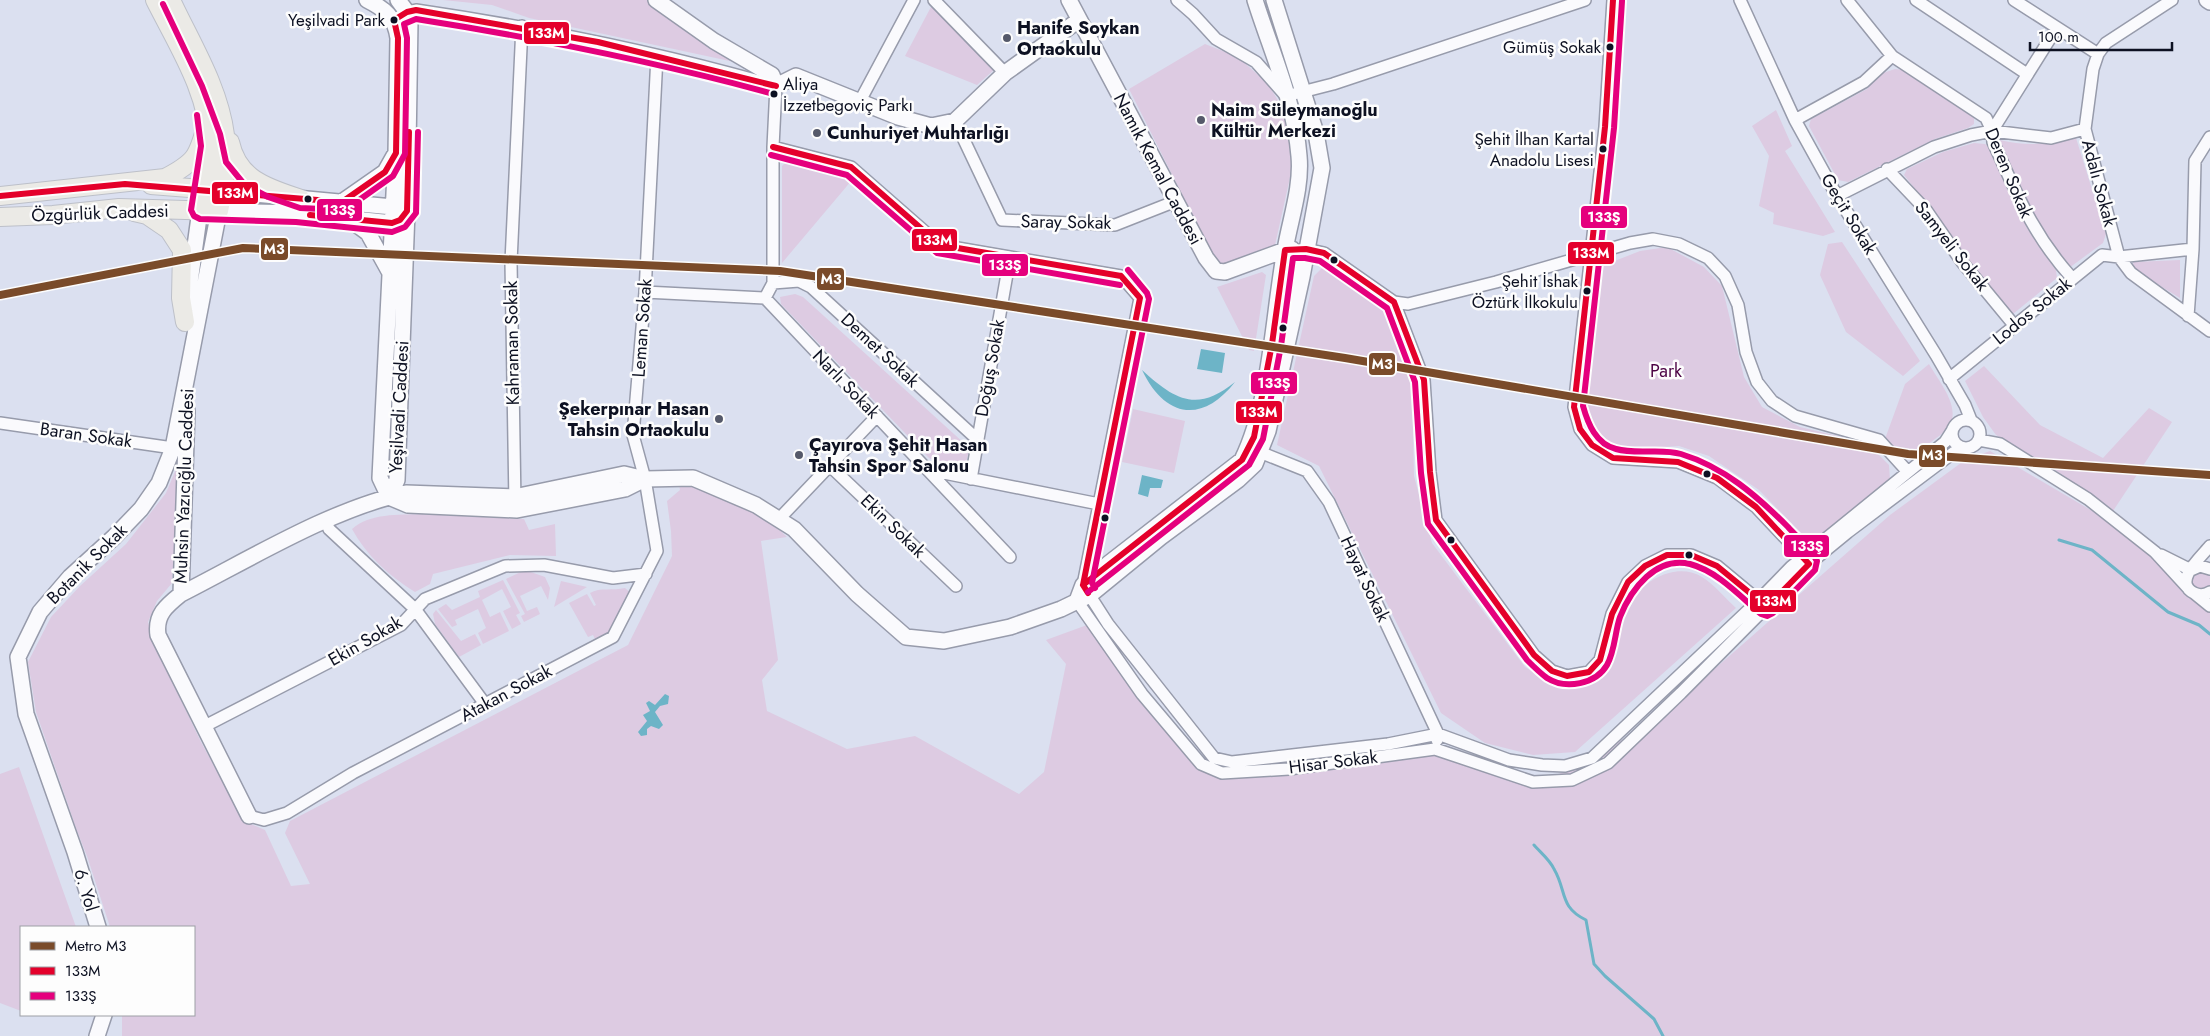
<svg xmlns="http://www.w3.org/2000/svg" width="2210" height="1036" font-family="Jost,sans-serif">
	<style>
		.green { fill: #ddcbe2 }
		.water { fill: #6db4c7 }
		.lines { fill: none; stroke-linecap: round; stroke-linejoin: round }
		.stream { stroke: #6db4c7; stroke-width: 3 }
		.street-casing { stroke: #979bab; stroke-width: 14 }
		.secondary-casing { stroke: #979bab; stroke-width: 18 }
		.primary-casing { stroke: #bdc0c9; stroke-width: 20 }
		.street { stroke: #fafafd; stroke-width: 11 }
		.secondary { stroke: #fafafd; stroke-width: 15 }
		.primary { stroke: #ebeae6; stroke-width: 18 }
		.bus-1-casing { stroke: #fdfdfd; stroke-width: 10 }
		.bus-2-casing { stroke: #fdfdfd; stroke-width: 10 }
		.bus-1 { stroke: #e4002b; stroke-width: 6 }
		.bus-2 { stroke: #e5007d; stroke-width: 6 }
		.metro-1-casing { stroke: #fdfdfd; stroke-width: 11 }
		.metro-1 { stroke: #7a4b2a; stroke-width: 8 }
		.bus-dot { fill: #0d1122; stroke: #fdfdfd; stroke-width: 2 }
		.poi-dot { fill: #55596a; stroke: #fdfdfd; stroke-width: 2 }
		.labels { text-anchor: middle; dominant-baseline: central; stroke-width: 5; stroke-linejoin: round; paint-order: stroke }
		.bus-label { font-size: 17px; fill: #0d1122; stroke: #fdfdfd; text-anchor: end }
		.poi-label { font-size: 18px; font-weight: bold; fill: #0d1122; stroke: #fdfdfd; text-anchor: start }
		.street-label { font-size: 18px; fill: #0d1122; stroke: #fdfdfd }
		.park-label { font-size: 18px; fill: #4c0344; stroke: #fdfdfd }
		.line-badge { stroke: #fdfdfd; stroke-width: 2 }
		.badge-label { font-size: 14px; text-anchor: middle; font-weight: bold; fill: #fff }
	</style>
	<rect width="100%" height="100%" fill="#dbe0f0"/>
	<path class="green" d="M443,0h207l89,63 -210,-45 -37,-13z
		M932,5l63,64 -18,16 -72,-29z
		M1205,44l33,13 30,27 17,28 8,52 -18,81 -57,21 -89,-177z
		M1895,69l9,1 70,46v8l-6,4 -33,11 -87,43 -10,-2 -29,-54 2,-7 56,-30 13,-15z
		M1776,110l16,36 -7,5 50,81 -12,4 -50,-12 1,-11 -15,-7 10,-50 -17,-30z
		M2076,138l30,96 -3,9 -34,25 -18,-18 -53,-105 2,-5c26,7 51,4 76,-2z
		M1974,143l11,1 9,8 33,76 29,42 1,8 -44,36 -5,-2c-36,-45 -68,-93 -104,-137l3,-6 36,-17z
		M790,158c19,4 50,4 62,22l-70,83v-97z
		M1842,242l78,119 -17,15 -57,-44 -26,-57 8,-31z
		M1667,247l37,20 18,19 22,91 18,30 38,20 67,16 22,22 1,15 -79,63 -52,-53 -50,-34 -30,-10 -47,3 -24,-5 -22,-23 16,-155 38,-15z
		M2180,260v38l-46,-28 -1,-8z
		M1325,265l50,33 23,36 14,49 2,93 18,67 93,124c82,52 80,-19 111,-71 7,-12 21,-20 33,-23 11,-3 24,-2 33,4 12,7 23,21 34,31l-161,144 -42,3 -48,-12 -44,-30 -122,-247 -42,-21 37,-169z
		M1262,272l4,3 -12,76 -5,-1 -32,-63z
		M795,294l8,3 162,147 4,7 -3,11c-12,5 -26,2 -37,-4l-148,-154 -1,-7z
		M1929,364c9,16 34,45 19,63 -8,11 -26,20 -37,28h-7l-19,-16 20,-55z
		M1984,366l56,59 63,33 46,-50 23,14 -59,89 -61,-43 -56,-33 -13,-18 -18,-36z
		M1133,409l52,12 -11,52 -52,-11z
		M1990,451l116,68 71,53h15l18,-10v474h-2088v-21h72v-88h-84l-23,-71 -10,-25 -41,-119 -8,-50 23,-45 29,-31 46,-42 40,-51 13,-31 -7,121 -15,18 -9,21 7,23 46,97 43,79 21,9 26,56 19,-2 -25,-51 5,-12 338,-176 44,-89 -1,-25 -4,-30 13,-11 -1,-5 13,-2 68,29 27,25 -26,4 17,119 -16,20 5,31 80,38 68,-13 104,58 25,-22 22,-108 -20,-24 41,-15 112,140 25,8 214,-24 110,31 104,-56 238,-209 75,-55z
		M422,514l102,5 5,11 26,-6 1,32 -46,-1 -77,19 -3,10 -15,8c-26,-16 -49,-37 -63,-63 18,-16 46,-14 70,-15z
		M525,570l20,7 5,11 -2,12 -7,-14 -21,10 7,15 10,-4 3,7 -16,8 -3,-6 4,-2 -19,-35z
		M503,580l17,33 -4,2 5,9 -9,5 -9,-18 8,-4 -9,-18 -20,11 8,17 10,-5 9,19 -26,13 -5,-11 8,-5 -8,-19 -23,11 2,5 -5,2 -14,-18 8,-5 6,6 28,-13 -2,-6z
		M561,581l26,6 -33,20z
		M625,588l8,7 -18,36 -18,12 -4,-8 -5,2 -19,-34 18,-9 7,12 2,-1 -6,-12c10,-6 23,-2 35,-5z
		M436,610l25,31 14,-7 6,11 -22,12 -24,-33 -2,-10z
		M19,767l57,160h-55v84l-21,-8v-229z"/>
	<path class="water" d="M1201,349l24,4 -3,20 -25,-4z
		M1142,370c33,30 55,43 93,12 -33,42 -70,36 -93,-12z
		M1142,475l21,5 -2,8h-11l-2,9 -10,-3z
		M665,694l4,2 -1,8 -8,2 -5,6 8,13 -4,4 -8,-3 -4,3v6l-6,1 -3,-4 9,-11 -4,-6 7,-4 -4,-8 3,-2 6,4z"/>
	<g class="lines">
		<path class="stream" d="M2059,540l33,10 76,62 31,13 11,9
			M1534,845c6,7 16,15 20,24 13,22 5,38 32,51l8,44 11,12 49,43 9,17"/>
		<g class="street-casing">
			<path id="street" d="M934,0l71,73
				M1177,0l16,14 23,25 40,23 30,34 47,-12 252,-84
				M1613,0l-8,127 -31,280 6,22 12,16 21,13 65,4 39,16 39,29 50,53
				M1740,0l55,120 42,76 99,159 29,50 6,15
				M1847,0l45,56 94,62 6,13 1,11c24,52 40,93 79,136
				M1916,0l111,74
				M2014,0l84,54
				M2172,0l-66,43 -8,11 -5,15 -8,60 34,128 12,16 79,58
				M394,20l13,-8 9,-2c122,18 242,42 360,76l-3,61v136l-8,15
				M860,101l54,-101
				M1795,120l69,-38 28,-26
				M955,121l47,99 113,5 61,-24
				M1992,131l64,-102
				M773,147l78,20 89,78 181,31 19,22 -57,287 25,39 106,134 18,4 156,-18 50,-10 71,26 33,5 23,1 27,-8 166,-157 33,-34 154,-125 7,-11
				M1887,169l39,41 36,52 52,63
				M1837,196l97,-49 37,-12 21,-4 59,7 34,-9
				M1306,249l18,4 70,49 30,78 6,92 6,48 98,135 18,16 15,5 22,-4 11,-12 12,-46 16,-32 17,-16 22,-11h24l26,11 47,39
				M773,283l26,-2 12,6 167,153
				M645,292l120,6 245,259
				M1394,302l14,2 88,-22 134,-39 23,-4 26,5 29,14 17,18 13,29 8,47 11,30 15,19 23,15 84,24 29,32
				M2188,316l5,-67 2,-88 15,-24
				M1949,379l153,-124 17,2 74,-8
				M1952 434a14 14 0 1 1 28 0a14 14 0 1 1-28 0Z
				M0,423l173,25
				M1979,440l21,4 88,55 67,53 33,36
				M1252,449l55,22 22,31 109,232 -1,6
				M830,466l126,120
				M929,470l170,34
				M971,479l39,-222
				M515,504l-4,-242 11,-236
				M779,519l98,-103
				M326,521l3,8 86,80 70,95
				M2210,546c-9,11 -38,36 -16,47 6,3 11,2 16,-1
				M2161,555l30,15
				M2191,570l9,-4 10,3
				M2194,593l16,13
				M1077,601l65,93 59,70 21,9 67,-4 146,-20 98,33 39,-2 36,-17 73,-70 128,-129 39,-32 113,-85
				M203,727l198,-102 24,-26 80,-33 39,-1 69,13 33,-4
				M249,816l15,4 23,-7 66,-40 260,-136 44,-86 -12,-72 -12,-44 12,-143 12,-236"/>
		</g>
		<g class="secondary-casing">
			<path id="secondary" d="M367,0c18,9 28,17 31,38l-2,115 -16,325 9,19
				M656,0l58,41 58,34 4,11 20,-10 102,41 33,9 24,-5 50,-48 74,-53
				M1069,0l137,258 10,13 9,1 60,-22 7,-1
				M2207,0l3,2
				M223,191l170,16
				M342,202l43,-30 9,-16
				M349,219l19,14 21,38
				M187,304l13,-94
				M187,411l-6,183c-15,12 -26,21 -23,41l91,181
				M389,497l8,-17 10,-269
				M389,497l19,8 109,5 108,-21 20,-10
				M181,594c67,-34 152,-86 225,-101l108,4 110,-23 21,5 48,-1 63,27 38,24 63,65 49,43 38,4 66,-14 51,-18 29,-14 71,-58 77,-57 17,-16 13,-33 34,-154 20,-109 -6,-35 -42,-133
				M1077,601l6,-16 25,-21 134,-104c29,-59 31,-145 43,-210 5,-30 17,-63 14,-94 -4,-53 -28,-105 -44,-156
				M98,927l-23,-75 -49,-138 -8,-57 22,-45 30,-35 44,-40 27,-28 18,-26 14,-35 46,-237 78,2 95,10 8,-3 7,-9 3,-190 -3,-9 -9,-12
				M97,1036l7,-21"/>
		</g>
		<g class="primary-casing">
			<path id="primary" d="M155,0c23,46 54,93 55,146 1,21 -6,43 -10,64
				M230,142c8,38 38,46 71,57
				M151,185l64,5
				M0,196l165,-18c33,-17 33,-23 43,-58
				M134,212l13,3 22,15 13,20 -1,48 4,24
				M0,217l53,-2 66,-7 100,3c5,-25 9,-50 6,-76 -6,-48 -34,-92 -54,-135"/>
		</g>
		<use href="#street" class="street"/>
		<use href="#secondary" class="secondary"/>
		<use href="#primary" class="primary"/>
		<g class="bus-1-casing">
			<path id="bus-1" d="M773,147l78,20 89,78 181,31
				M0,196l125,-12 217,18 43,-30 11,-19 2,-115 -4,-18 13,-8 9,-2 182,32 178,44
				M310,215l82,8 8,-3 7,-9 2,-79
				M1083,585l159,-125 12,-23 18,-93 13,-94 21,-1 18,4 70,49 30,78 6,92 6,48 98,135 18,16 15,5 22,-4 11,-12 12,-46 16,-32 17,-16 22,-11h24l26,11 50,41 42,-43 -53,-57 -39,-29 -39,-16 -65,-4 -21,-13 -12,-16 -6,-22 31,-280 8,-127
				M1088,593l-5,-8 57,-287 -19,-22"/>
		</g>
		<g class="bus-2-casing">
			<path id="bus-2" d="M163,4l39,82 18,48 6,28 18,22 24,13 32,11 45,2 48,-34 12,-22 2,-116 -3,-14 12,-5c121,19 240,43 358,75
				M197,115l4,31 -10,64 3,6 6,3 96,3 96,10 13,-5 11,-14 2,-81
				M771,155l76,20 90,78 183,32
				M1095,588l-3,-5 57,-284 -2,-6 -19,-23
				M1088,592l161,-127 14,-26 18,-93 12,-88h12l15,3 67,47 28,74 6,91 7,51 99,136c6,6 13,13 20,18 19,12 49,6 60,-13 8,-14 8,-34 13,-48 11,-28 36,-61 70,-53 27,7 50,32 71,50l6,2 6,-3 42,-43 2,-9c-7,-13 -19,-23 -29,-34 -31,-31 -64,-60 -107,-73 -20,-6 -44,1 -65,-5 -20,-5 -28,-25 -33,-43l31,-278 8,-127"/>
		</g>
		<use href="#bus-1" class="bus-1"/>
		<use href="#bus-2" class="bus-2"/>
		<g class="metro-1-casing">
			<path id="metro-1" d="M0,295l243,-47 537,23 565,87 563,96 302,21"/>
		</g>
		<use href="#metro-1" class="metro-1"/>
	</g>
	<g class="bus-dot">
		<circle cx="394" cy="20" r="4.5"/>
		<circle cx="1610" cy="47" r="4.5"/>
		<circle cx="774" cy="94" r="4.5"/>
		<circle cx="1603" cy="149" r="4.5"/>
		<circle cx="308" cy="199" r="4.5"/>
		<circle cx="1334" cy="260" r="4.5"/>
		<circle cx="1587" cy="291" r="4.5"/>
		<circle cx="1283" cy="328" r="4.5"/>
		<circle cx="1707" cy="474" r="4.5"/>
		<circle cx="1105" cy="518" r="4.5"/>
		<circle cx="1451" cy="540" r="4.5"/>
		<circle cx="1689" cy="555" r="4.5"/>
	</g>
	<g class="poi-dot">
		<circle cx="1007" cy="38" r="5"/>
		<circle cx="1201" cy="120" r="5"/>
		<circle cx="817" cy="133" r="5"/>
		<circle cx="719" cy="419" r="5"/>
		<circle cx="799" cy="455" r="5"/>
	</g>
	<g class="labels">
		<g class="bus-label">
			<text x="385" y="20">Yeşilvadi Park</text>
			<text x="1601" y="47">Gümüş Sokak</text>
			<text x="783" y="84" text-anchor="start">Aliya<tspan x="783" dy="21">İzzetbegoviç Parkı</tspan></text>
			<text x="1594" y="139">Şehit İlhan Kartal<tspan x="1594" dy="21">Anadolu Lisesi</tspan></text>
			<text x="1578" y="281">Şehit İshak<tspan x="1578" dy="21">Öztürk İlkokulu</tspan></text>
		</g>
		<g class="poi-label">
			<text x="1017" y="28">Hanife Soykan<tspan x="1017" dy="21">Ortaokulu</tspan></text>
			<text x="1211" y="110">Naim Süleymanoğlu<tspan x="1211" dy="21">Kültür Merkezi</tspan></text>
			<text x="827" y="133">Cunhuriyet Muhtarlığı</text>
			<text x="709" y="409" text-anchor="end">Şekerpınar Hasan<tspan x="709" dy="21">Tahsin Ortaokulu</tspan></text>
			<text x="809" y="445">Çayırova Şehit Hasan<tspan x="809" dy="21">Tahsin Spor Salonu</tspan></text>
		</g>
		<g class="street-label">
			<text transform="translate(1158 169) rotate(62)">Namık Kemal Caddesi</text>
			<text transform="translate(2009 173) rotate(67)">Deren Sokak</text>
			<text transform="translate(2099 183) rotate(75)">Adalı Sokak</text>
			<text transform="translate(100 213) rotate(-2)">Özgürlük Caddesi</text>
			<text transform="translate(1849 214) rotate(59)">Geçit Sokak</text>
			<text transform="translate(1066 222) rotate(1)">Saray Sokak</text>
			<text transform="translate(1952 246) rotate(52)">Samyeli Sokak</text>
			<text transform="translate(2032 311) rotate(-39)">Lodos Sokak</text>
			<text transform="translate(642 328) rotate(-86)">Leman Sokak</text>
			<text transform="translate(512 343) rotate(-91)">Kahraman Sokak</text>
			<text transform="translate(880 350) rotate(43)">Demet Sokak</text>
			<text transform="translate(990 368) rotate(-80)">Doğuş Sokak</text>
			<text transform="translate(846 384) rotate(46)">Narlı Sokak</text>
			<text transform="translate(399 407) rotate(-87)">Yeşilvadi Caddesi</text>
			<text transform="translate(86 435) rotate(8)">Baran Sokak</text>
			<text transform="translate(184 486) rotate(-88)">Muhsin Yazıcığlu Caddesi</text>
			<text transform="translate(893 526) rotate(44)">Ekin Sokak</text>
			<text transform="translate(87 564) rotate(-45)">Botanik Sokak</text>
			<text transform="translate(1365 579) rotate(65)">Hayat Sokak</text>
			<text transform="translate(365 641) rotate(-30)">Ekin Sokak</text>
			<text transform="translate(506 693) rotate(-28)">Atakan Sokak</text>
			<text transform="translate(1333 762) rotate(-7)">Hisar Sokak</text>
			<text transform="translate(86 890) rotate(73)">6. Yol</text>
		</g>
		<g class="park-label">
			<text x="1666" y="371">Park</text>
		</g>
	</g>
	<g class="line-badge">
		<rect x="523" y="21" width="47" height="24" rx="5" fill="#e4002b"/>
		<rect x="211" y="181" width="48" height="24" rx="5" fill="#e4002b"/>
		<rect x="316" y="198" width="47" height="24" rx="5" fill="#e5007d"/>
		<rect x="1580" y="205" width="48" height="24" rx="5" fill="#e5007d"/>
		<rect x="911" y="228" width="47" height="24" rx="5" fill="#e4002b"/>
		<rect x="260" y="237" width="29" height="24" rx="5" fill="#7a4b2a"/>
		<rect x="1567" y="241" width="48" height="24" rx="5" fill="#e4002b"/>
		<rect x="981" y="253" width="48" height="24" rx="5" fill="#e5007d"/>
		<rect x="816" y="267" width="29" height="24" rx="5" fill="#7a4b2a"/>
		<rect x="1368" y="352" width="28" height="24" rx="5" fill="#7a4b2a"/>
		<rect x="1250" y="371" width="48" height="24" rx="5" fill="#e5007d"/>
		<rect x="1235" y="400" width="48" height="24" rx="5" fill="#e4002b"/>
		<rect x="1918" y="444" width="28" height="24" rx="5" fill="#7a4b2a"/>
		<rect x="1783" y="534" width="47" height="24" rx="5" fill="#e5007d"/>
		<rect x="1749" y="589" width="48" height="24" rx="5" fill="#e4002b"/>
	</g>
	<g class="badge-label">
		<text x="546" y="38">133M</text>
		<text x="235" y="198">133M</text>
		<text x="339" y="215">133Ş</text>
		<text x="1604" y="222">133Ş</text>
		<text x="934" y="245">133M</text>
		<text x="274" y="254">M3</text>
		<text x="1591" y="258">133M</text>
		<text x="1005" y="270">133Ş</text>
		<text x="831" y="284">M3</text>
		<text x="1382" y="369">M3</text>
		<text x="1274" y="388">133Ş</text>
		<text x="1259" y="417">133M</text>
		<text x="1932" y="460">M3</text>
		<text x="1807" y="551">133Ş</text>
		<text x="1773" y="606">133M</text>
	</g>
	<rect x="20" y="926" width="175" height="90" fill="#fdfdfd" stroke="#9d9fa5"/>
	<rect x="30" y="942" width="25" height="8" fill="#7a4b2a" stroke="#9d9fa5"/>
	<text x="65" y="951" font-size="15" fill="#0d1122">Metro M3</text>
	<rect x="30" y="967" width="25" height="8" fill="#e4002b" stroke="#9d9fa5"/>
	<text x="65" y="976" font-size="15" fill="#0d1122">133M</text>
	<rect x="30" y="992" width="25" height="8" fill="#e5007d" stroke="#9d9fa5"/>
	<text x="65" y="1001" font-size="15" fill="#0d1122">133Ş</text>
	<path d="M2030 42v8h142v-8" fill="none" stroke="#0d1122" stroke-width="2.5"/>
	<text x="2038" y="42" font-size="15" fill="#0d1122" stroke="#fdfdfd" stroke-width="4" paint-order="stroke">100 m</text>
</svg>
